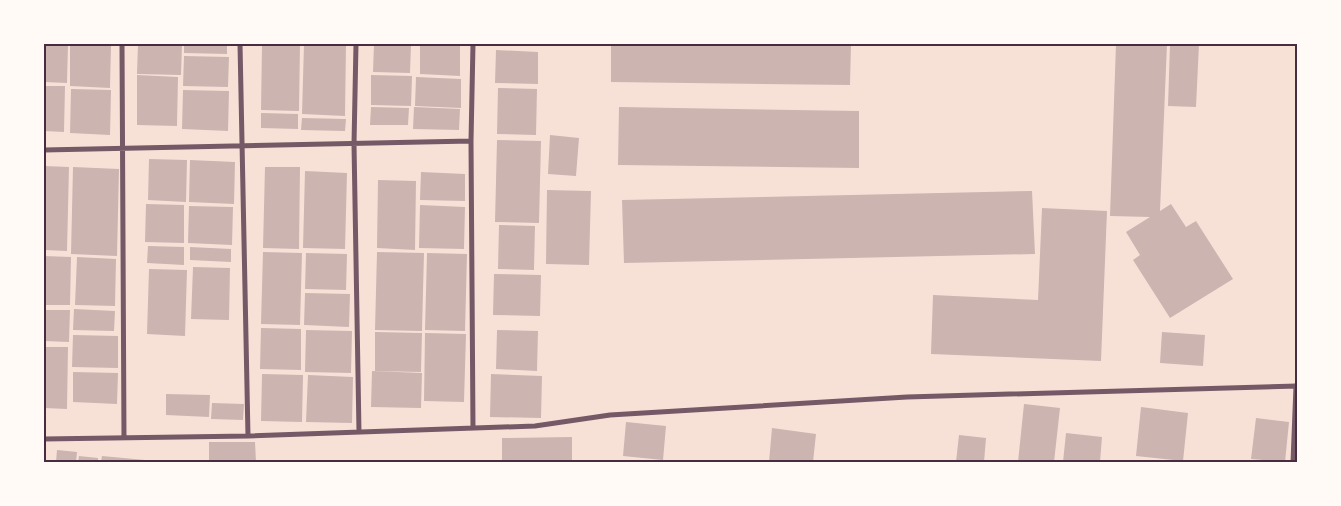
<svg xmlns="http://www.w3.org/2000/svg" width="1341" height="506" font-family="Poppins,sans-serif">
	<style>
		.building { fill: #ccb4b1 }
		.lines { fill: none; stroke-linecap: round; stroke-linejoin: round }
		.minor { stroke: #755966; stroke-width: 5 }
		.neatline { fill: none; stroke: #4a2c40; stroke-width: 2 }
	</style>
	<rect width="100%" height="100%" fill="#f7e1d7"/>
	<path class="building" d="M44,44h24l-1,39 -23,-1z
		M70,44h41l-1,44 -40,-2z
		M138,44h44l-1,31 -44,-1z
		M184,44h43v10l-43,-1z
		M262,44h38l-1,67 -38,-1z
		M304,44h42l-1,72 -43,-2z
		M374,44h37l-1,29 -37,-1z
		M420,44h40v32l-40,-2z
		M611,44h240l-1,41 -239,-3z
		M1116,44h51l-7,167 11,-7 15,23 10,-6 37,58 -63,39 -37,-58 7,-5 -14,-23 24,-15 -40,-1z
		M1170,44h29l-3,63 -28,-1z
		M496,50l42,2v32l-43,-1z
		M184,56l45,1 -1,30 -45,-1z
		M137,75l41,2 -1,49 -40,-1z
		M371,75l41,1 -1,30 -40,-1z
		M416,77l45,2v29l-46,-2z
		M44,86h21l-1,46 -20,-1z
		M498,88l39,1 -1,46 -39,-1z
		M71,89l40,1 -1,45 -40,-2z
		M183,90l46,1 -1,40 -46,-2z
		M371,107l38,1 -1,17h-38z
		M414,107l46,2 -1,21 -46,-1z
		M619,107l240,4v57l-241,-3z
		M261,113l37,1v15l-37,-1z
		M302,118l44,1 -1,12 -44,-1z
		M550,135l29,3 -3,38 -28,-2z
		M497,140l44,1 -2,82 -44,-1z
		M149,159l38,1 -1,42 -38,-2z
		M190,160l45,2 -1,42 -45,-2z
		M44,166l25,1 -2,84 -23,-1z
		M73,167l46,2 -2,87 -46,-2z
		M265,167h35l-1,82 -36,-1z
		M305,171l42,2 -2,76 -42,-1z
		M421,172l44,2v27l-45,-1z
		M378,180l38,1 -1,69 -38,-2z
		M547,190l44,1 -2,74 -43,-1z
		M1032,191l3,63 -411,9 -2,-63z
		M146,204l38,1v38l-39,-1z
		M420,205l45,2 -1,42 -45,-1z
		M189,206l44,1 -1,38 -44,-2z
		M1042,208l65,3 -6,150 -170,-7 2,-59 105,5z
		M499,225l36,1 -1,44 -36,-1z
		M148,246l36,1v18l-37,-2z
		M190,247l41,2v13l-41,-2z
		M263,252l39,1 -2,72 -39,-1z
		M377,252l47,1 -2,78 -47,-1z
		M306,253l41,1 -1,36 -41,-1z
		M427,253l40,1 -2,77 -40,-1z
		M44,256l27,1 -1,48h-26z
		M77,257l39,2 -1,47 -40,-1z
		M193,267l37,1 -1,52 -38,-1z
		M149,269l38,1 -2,66 -38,-2z
		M494,274l47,1 -1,41 -47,-1z
		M305,293l45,1 -1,33 -45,-2z
		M74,309l41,2 -1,20 -41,-1z
		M44,310h26l-1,32 -25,-1z
		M261,328l40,1v41l-41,-1z
		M306,330l46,1 -1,42 -46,-1z
		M497,330l41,1 -1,40 -41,-2z
		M375,332l47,1 -1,39 -46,-1z
		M1162,332l43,3 -2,31 -43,-3z
		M425,333l41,1 -2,68 -40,-1z
		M73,335l45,1v32l-46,-1z
		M44,347h24l-1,62 -23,-1z
		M372,371l50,2 -1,35 -50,-1z
		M73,372l45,1 -1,31 -44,-2z
		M262,374l41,1 -1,47 -41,-1z
		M491,374l51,2 -1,42 -51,-1z
		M308,375l45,2 -1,46 -46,-1z
		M166,394l44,1 -1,22 -43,-2z
		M212,403l32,1 -1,16 -32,-1z
		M1024,404l36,4 -6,54h-36z
		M1141,407l47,6 -5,48 -47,-5z
		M1256,418l33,4 -4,40 -34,-3z
		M626,422l40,4 -3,34 -40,-4z
		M772,428l44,6 -3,28h-44z
		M1066,433l36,4 -2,25h-37z
		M959,435l27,3 -2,24h-28z
		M572,437v25h-70v-24z
		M209,442h46l1,20h-47z
		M57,450l20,2 -1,10h-20z
		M79,456l19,2v4h-20z
		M102,456l54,5v1h-55z"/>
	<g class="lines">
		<path class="minor" d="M122,44l2,394
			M240,44l8,392
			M356,44l-2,100 5,288
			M471,141l2,287
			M44,150l427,-9 2,-97
			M44,439l204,-3 287,-10 75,-11 297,-18 390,-11
			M1293,462l3,-76"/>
	</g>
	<rect width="1341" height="506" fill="none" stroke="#fffaf5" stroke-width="90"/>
	<rect x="45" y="45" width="1251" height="416" class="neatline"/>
</svg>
